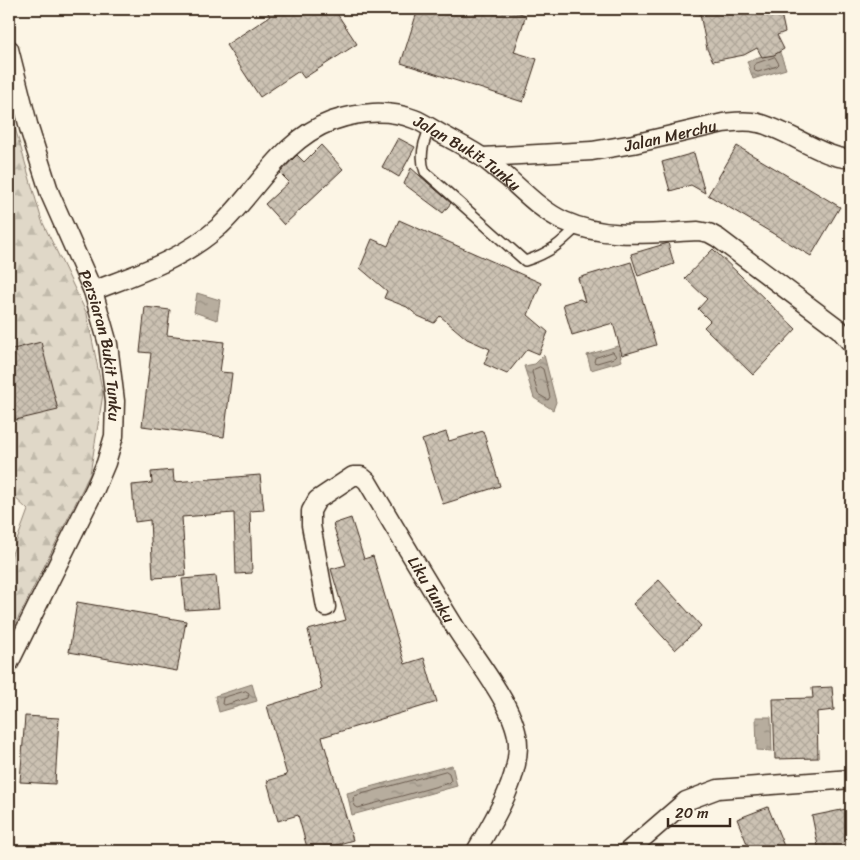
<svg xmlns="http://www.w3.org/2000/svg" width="860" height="860" font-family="Sriracha,sans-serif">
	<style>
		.forest { fill: url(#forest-firs); stroke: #8e8173 }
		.water { fill: url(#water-ripples); stroke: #85796b }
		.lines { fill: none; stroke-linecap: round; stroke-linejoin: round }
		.shore { stroke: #6d5e51; stroke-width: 1 }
		.building { fill: url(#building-cross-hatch); stroke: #3b2a1e }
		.service-casing { stroke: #3b2a1e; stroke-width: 12 }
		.minor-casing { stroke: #3b2a1e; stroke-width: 21 }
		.service { stroke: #fcf5e5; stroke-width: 9 }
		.minor { stroke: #fcf5e5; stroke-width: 18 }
		.labels { text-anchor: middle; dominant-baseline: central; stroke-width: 4.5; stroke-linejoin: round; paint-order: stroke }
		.street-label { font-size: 16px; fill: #3b2a1e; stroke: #fcf5e5 }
	</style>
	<defs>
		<pattern id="forest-firs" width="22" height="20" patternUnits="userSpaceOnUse" patternTransform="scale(1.25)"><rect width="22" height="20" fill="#e0d8c8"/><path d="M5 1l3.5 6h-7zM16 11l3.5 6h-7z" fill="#c1baab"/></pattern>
		<pattern id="water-ripples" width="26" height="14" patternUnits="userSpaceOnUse" patternTransform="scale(1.25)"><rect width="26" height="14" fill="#b7ad9e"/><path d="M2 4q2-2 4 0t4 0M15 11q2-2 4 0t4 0" fill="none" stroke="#968d80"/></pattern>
		<pattern id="building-cross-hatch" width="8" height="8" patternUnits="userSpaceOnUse" patternTransform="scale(1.25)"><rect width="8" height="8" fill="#ccc2b3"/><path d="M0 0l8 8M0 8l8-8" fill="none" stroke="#b0a79a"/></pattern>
	</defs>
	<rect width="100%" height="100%" fill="#fcf5e5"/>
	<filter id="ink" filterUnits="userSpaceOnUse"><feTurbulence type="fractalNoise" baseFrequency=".02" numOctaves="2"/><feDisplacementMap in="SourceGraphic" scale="10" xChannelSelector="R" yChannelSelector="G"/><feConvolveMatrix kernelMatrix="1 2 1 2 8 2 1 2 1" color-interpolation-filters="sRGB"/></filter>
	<g filter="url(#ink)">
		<path class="forest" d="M9,107l33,114 45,93 16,80 -13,80 -81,163v-75l19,-52 -19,-18z"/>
		<path class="water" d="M779,50l7,19 -33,10 -6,-18z
			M197,293l23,7 -3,20 -23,-8z
			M618,346l4,15 -31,9 -4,-15z
			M544,355l12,47 -3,8 -19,-12 -10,-32 11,-2z
			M252,684l5,17 -38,11 -4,-16z
			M756,717h15l1,34 -15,-1z
			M452,765l5,21 -105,29 -5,-22z"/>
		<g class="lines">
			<path class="shore" d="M775,57l4,7 -2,2 -19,6 -3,-1 -1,-5 1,-2z
				M613,352l3,4 -2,2 -17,5 -3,-1 1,-4z
				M540,367l3,2 7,28 -2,3 -10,-6 -6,-22 1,-2z
				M246,691l3,2 -1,5 -23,7 -3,-1 1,-6z
				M446,771l3,2 2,8 -2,2 -91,25 -3,-2 -2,-8 2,-2z"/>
		</g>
		<path class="building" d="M265,9h69l23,35 -53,34 -5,-7 -39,26 -34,-52 44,-29z
			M418,9h99l-1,3 10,3 -12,37 23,7 -14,43 -122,-39z
			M699,9h81l5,23 -8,3 7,14 -10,6 -12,2 -5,-9 -13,7 -31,6 -6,-12z
			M398,138l17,9 -16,30 -17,-10z
			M321,145l22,24 -59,56 -19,-21 24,-22 -9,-9 12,-13 5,-5 7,7z
			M737,146l103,61 -29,49 -103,-61z
			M694,153l11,40 -14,-8 -21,6 -8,-29z
			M411,168l40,35 -8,10 -39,-29z
			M399,220l142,63 -13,32 20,17 -9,22 -12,-5 -20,25 -23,-10 6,-15 -23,-10 -27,-23 -6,7 -16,-7 -11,-9 -23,-9 3,-7 -27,-23 12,-29 16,7z
			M668,243l6,21 -36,12 -7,-22z
			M713,249l83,80 -43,46 -49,-48 6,-6 -12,-12 9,-10 -22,-21z
			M631,262l25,83 -34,10 -9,-32 -41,12 -9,-31 17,-5 5,3 -7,-24z
			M145,307l25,3 -3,25 57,7 -4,30 12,1 -8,64 -82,-11 9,-73 -11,-1z
			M41,342l17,68 -42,10 -3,-9 -4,1v-62z
			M483,431l17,55 -57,18 -21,-64 24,-8 3,9z
			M173,470l1,12 86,-7 4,35 -14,1 2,62 -16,1 -2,-61 -52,4 4,59 -33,2 -3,-58 -15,2 -3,-37 20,-2 -1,-11z
			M351,518l13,41 9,-3 32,108 19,-6 13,44 -115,35 31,103 -37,11h-8l-10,-36 -20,6 -11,-40 20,-6 -20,-69 55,-17 -14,-59 38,-10 -15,-51 15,-4 -13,-41z
			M216,576l3,32 -34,2 -3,-31z
			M659,580l42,46 -26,24 -42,-46z
			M77,602l109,19 -9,50 -108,-19z
			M832,687l2,23 -17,2 1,46 -43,1 -2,-60 40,-1 -1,-10z
			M25,716l34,2 -4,66 -35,-2z
			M768,807l18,44h-36l-13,-32z
			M851,808v43h-32l-7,-35z"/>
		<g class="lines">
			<g class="service-casing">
				<path id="service" d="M430,128c-7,14 -11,29 -5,44l100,89c25,-8 35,-17 53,-35"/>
			</g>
			<g class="minor-casing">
				<g id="minor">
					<path id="s1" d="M9,49l20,79 21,66 43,97 15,53 7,57 -1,35 -8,27 -11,26 -86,174"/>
					<path id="s2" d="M482,157l110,-6 41,-7 90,-21c11,-1 24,-3 35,0 27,5 69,38 93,35"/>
					<path id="s3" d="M93,291c46,-18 89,-31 127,-65 37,-35 62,-87 112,-105 26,-9 56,-12 82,-2 11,4 22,13 33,18 12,7 25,13 36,21 8,6 16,13 24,19 17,15 35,34 57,44 42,19 89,12 134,10l11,2 9,5 121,91 12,14"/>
					<path id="s4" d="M326,607l-15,-82v-14l6,-11 36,-24h8l6,5c29,49 58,98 88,146 19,31 64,83 63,120 -1,37 -24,72 -42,104"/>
					<path d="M628,851l58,-50 32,-12 133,-10"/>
				</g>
			</g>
			<use href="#service" class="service"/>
			<use href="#minor" class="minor"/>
		</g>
	</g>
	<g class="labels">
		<g class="street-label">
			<text stroke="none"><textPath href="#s2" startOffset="190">Jalan Merchu</textPath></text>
			<text stroke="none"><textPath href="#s3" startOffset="446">Jalan Bukit Tunku</textPath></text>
			<text stroke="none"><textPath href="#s1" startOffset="312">Persiaran Bukit Tunku</textPath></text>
			<text stroke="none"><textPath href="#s4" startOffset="295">Liku Tunku</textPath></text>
		</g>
	</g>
	<rect width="860" height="860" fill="none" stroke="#fcf5e5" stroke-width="30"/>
	<rect x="15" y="15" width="830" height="830" fill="none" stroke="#3b2a1e" stroke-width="2" filter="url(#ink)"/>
	<path d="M668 818v8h62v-8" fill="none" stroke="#3b2a1e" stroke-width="2.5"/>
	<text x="675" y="818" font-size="15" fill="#3b2a1e" stroke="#fcf5e5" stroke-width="4" paint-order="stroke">20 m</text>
</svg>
